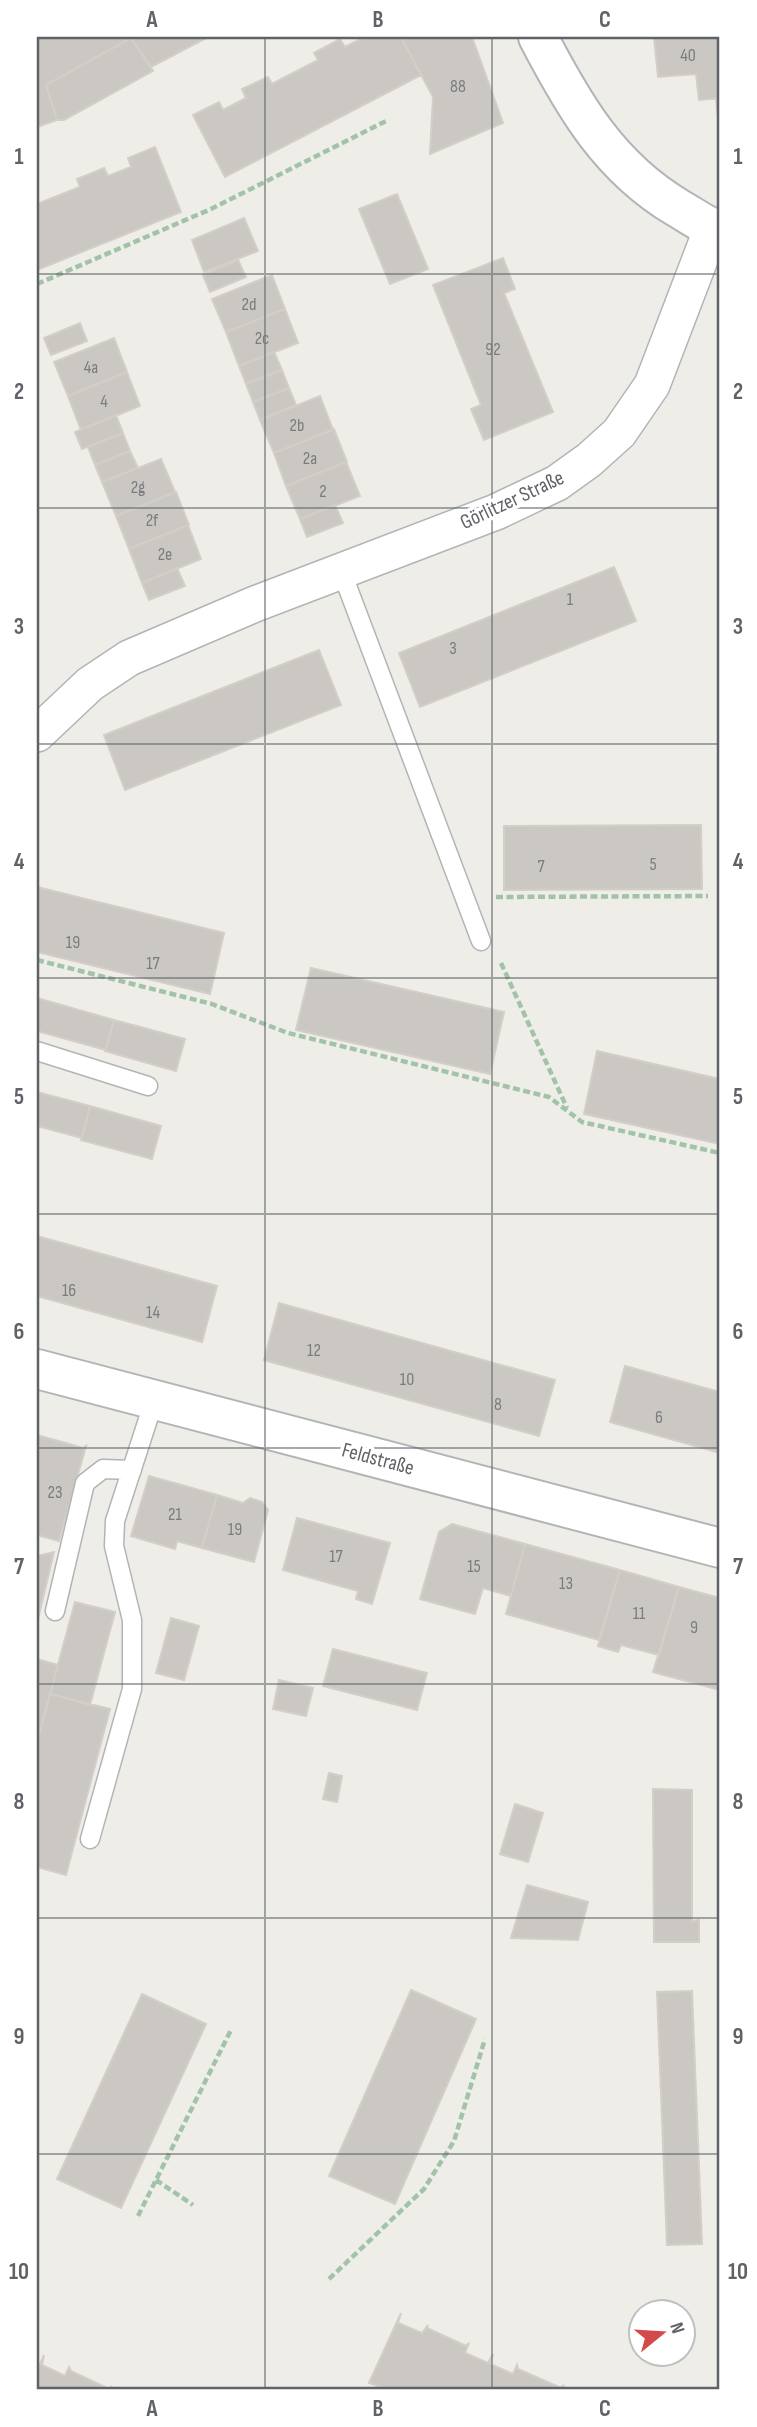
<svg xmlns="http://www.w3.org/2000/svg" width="757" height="2427" font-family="'Sofia Sans Condensed',sans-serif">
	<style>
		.building { fill: #cbc8c4; stroke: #d3cec7; stroke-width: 2 }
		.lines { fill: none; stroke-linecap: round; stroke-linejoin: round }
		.service-casing { stroke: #b2b4b8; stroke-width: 21 }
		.minor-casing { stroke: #b2b4b8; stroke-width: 38 }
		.tertiary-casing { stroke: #b2b4b8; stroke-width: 42 }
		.secondary-casing { stroke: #b2b5b8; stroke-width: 42 }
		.path { stroke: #a1c3a8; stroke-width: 4.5; stroke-dasharray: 7 3.5; stroke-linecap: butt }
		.service { stroke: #fff; stroke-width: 18 }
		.minor { stroke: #fff; stroke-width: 35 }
		.tertiary { stroke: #fff; stroke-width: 38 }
		.secondary { stroke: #fff; stroke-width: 38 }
		.grid { fill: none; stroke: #5f6266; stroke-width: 2; stroke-opacity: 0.55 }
		.labels { text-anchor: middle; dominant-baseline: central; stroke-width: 7; stroke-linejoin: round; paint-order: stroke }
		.number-label { font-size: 18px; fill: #7a7c7e }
		.street-label { font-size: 21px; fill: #5f6266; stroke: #fff }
		.neatline { fill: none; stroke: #5f6266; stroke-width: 2.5 }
		.grid-label { font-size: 23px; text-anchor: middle; font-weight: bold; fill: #5f6266 }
	</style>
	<rect width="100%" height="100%" fill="#efede8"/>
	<path class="building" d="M37,37h93l1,1 -85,47 11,35 -20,7z
		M130,37h78l-57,30z
		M364,37h37l20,38 -196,102 -32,-62 26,-13 4,8 23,-12 -4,-9 26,-12 4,7 46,-24 -4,-7 26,-14 5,8z
		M401,37h71l31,86 -73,31 3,-57z
		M654,37h66v61l-21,2 -3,-26 -38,3z
		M131,38l22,33 -89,49h-7l-11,-35z
		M720,98v41l-4,-40z
		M155,147l26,65 -144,58v-66l43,-17 -3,-8 27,-11 4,8 23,-9 -3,-9z
		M397,194l31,75 -38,15 -31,-75z
		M244,218l14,33 -54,21 -12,-32z
		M503,258l12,31 -11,4 49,119 -69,28 -13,-31 10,-4 -48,-120z
		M238,260l8,17 -36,15 -7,-17z
		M272,275l13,34 -59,23 -14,-33z
		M285,309l13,34 -59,23 -13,-34z
		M80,323l7,18 -36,14 -7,-17z
		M114,338l13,34 -59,24 -14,-34z
		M274,352l8,18 -36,14 -7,-18z
		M282,370l7,18 -36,14 -7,-18z
		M127,372l13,34 -59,24 -13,-34z
		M289,388l7,17 -36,15 -7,-18z
		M320,396l13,34 -59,23 -14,-33z
		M116,415l7,18 -41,16 -7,-17z
		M334,429l13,33 -61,24 -12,-33z
		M123,433l7,18 -35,14 -7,-18z
		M130,451l8,17 -36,14 -7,-17z
		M161,459l14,33 -59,24 -14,-34z
		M346,462l14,34 -60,23 -14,-33z
		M176,492l13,33 -60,24 -13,-33z
		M335,505l8,18 -36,14 -7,-18z
		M188,525l13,34 -59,24 -13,-34z
		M614,567l22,54 -216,86 -21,-54z
		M177,568l8,18 -36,14 -7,-17z
		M319,650l22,55 -216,85 -21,-55z
		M701,825l1,64 -198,1v-64z
		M37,887l187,46 -14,61 -173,-42z
		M311,968l193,44 -14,62 -194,-44z
		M37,998l77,22 -8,30 -69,-19z
		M114,1020l71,19 -9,32 -71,-20z
		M597,1051l123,28v65l-136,-30z
		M37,1092l53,14 -8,32 -45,-12z
		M90,1106l71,20 -9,33 -71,-19z
		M37,1236l180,50 -15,56 -165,-46z
		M279,1303l276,77 -16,56 -275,-76z
		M625,1366l95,26v61l-110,-31z
		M37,1435l46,13 3,-2 -27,95 -22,-6z
		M149,1476l68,19 -15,53 -25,-7 -2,8 -44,-13z
		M217,1495l26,8 7,-5 12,4 6,8 -14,52 -52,-14z
		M297,1518l93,25 -18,61 -16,-5 2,-8 -75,-21z
		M452,1524l73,20 -14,52 -28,-8 -8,26 -55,-15 19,-67z
		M525,1544l95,26 -21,70 -93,-26z
		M54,1552l-17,71v-67z
		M620,1570l59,17 -20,68 -38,-10 -3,7 -20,-6z
		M679,1587l41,11v77l-4,14 -63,-17z
		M75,1602l40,10 -25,93 -40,-11z
		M171,1618l28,8 -15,54 -28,-7z
		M333,1649l94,24 -10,37 -94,-24z
		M37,1659l21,6 -21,78z
		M279,1680l34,8 -7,28 -33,-7z
		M50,1694l60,15 -44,166 -29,-8v-124z
		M329,1773l13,3 -5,26 -14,-3z
		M653,1789l39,1v131l7,-1v22h-45z
		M515,1804l28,9 -15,49 -28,-8z
		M527,1885l61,17 -10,38 -67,-2z
		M411,1990l65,29 -81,185 -66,-28z
		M692,1991l10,253 -35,1 -10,-253z
		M142,1994l64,30 -85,184 -64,-29z
		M401,2313l-3,10 24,10 6,-8 -1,3 39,18 3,-3 -4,10 23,10 5,-9 -3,10 23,10 4,-9 1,4 43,19 3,-3 -2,5h-174l-19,-7z
		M44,2355l-2,10 23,11 4,-9 2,4 38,18 3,-3 -2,4h-73v-19z"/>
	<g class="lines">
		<g class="service-casing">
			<path id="service" d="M341,570l140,371
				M37,1051l111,35
				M55,1611l30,-128 18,-14 29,1
				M90,1839l42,-150v-69l-18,-74 1,-25 39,-120"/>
		</g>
		<g class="minor-casing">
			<path id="minor" d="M37,734l53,-50 39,-26 126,-54 241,-92 61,-29 32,-23 30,-27 33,-48 60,-157"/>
		</g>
		<g class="tertiary-casing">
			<path id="tertiary" d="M538,37c36,69 71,130 140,171 14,8 27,18 42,23"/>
		</g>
		<g class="secondary-casing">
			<path id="secondary" d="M37,1369l683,179"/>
		</g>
		<path class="path" d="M37,284l174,-75 175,-88
			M496,897l212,-1
			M37,960l175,44 76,29 261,64 33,25 138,31
			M501,963l66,145
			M156,2180l37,25
			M138,2216l93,-186
			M329,2279l95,-90 30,-48 31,-102"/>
		<use href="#service" class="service"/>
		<use href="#minor" class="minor"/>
		<use href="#tertiary" class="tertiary"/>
		<use href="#secondary" class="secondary"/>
	</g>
	<path class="grid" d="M265,37v2353M492,37v2353M37,274h683M37,508h683M37,744h683M37,978h683M37,1214h683M37,1448h683M37,1684h683M37,1918h683M37,2154h683"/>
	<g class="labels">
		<g class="number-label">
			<text x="688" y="55">40</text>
			<text x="458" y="86">88</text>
			<text x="249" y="304">2d</text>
			<text x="262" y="338">2c</text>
			<text x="493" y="349">92</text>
			<text x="91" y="367">4a</text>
			<text x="104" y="401">4</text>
			<text x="297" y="425">2b</text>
			<text x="310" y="458">2a</text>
			<text x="138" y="487">2g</text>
			<text x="323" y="491">2</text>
			<text x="152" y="520">2f</text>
			<text x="165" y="554">2e</text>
			<text x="570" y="599">1</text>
			<text x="453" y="648">3</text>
			<text x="653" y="864">5</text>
			<text x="541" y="866">7</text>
			<text x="73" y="942">19</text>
			<text x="153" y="963">17</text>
			<text x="69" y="1290">16</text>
			<text x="153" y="1312">14</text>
			<text x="314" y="1350">12</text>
			<text x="407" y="1379">10</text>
			<text x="498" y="1404">8</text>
			<text x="659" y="1417">6</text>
			<text x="55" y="1492">23</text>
			<text x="175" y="1514">21</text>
			<text x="235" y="1529">19</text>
			<text x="336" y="1556">17</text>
			<text x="474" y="1566">15</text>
			<text x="566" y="1583">13</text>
			<text x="639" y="1613">11</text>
			<text x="694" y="1627">9</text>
		</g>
		<g class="street-label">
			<text transform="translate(512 500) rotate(-25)">Görlitzer Straße</text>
			<text transform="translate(378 1459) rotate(15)">Feldstraße</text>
		</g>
	</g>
	<rect width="757" height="2427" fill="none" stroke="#ffffff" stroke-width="77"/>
	<g transform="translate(662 2333) rotate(72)"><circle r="33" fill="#ffffff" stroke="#bfc0c2" stroke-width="2"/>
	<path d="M0-5L12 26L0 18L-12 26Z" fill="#d44949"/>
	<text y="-10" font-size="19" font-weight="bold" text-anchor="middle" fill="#5f6266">N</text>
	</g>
	<rect x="38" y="38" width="680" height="2350" class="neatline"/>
	<g class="grid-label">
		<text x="152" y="27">A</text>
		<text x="378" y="27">B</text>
		<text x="605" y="27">C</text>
		<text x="19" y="164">1</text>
		<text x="738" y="164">1</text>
		<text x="19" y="399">2</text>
		<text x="738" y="399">2</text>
		<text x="19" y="634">3</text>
		<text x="738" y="634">3</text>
		<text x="19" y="869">4</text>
		<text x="738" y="869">4</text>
		<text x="19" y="1104">5</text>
		<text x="738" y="1104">5</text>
		<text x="19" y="1339">6</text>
		<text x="738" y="1339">6</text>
		<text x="19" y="1574">7</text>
		<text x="738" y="1574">7</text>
		<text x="19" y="1809">8</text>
		<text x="738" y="1809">8</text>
		<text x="19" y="2044">9</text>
		<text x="738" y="2044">9</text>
		<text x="19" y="2279">10</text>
		<text x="738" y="2279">10</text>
		<text x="152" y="2416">A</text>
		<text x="378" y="2416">B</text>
		<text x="605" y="2416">C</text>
	</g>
</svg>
